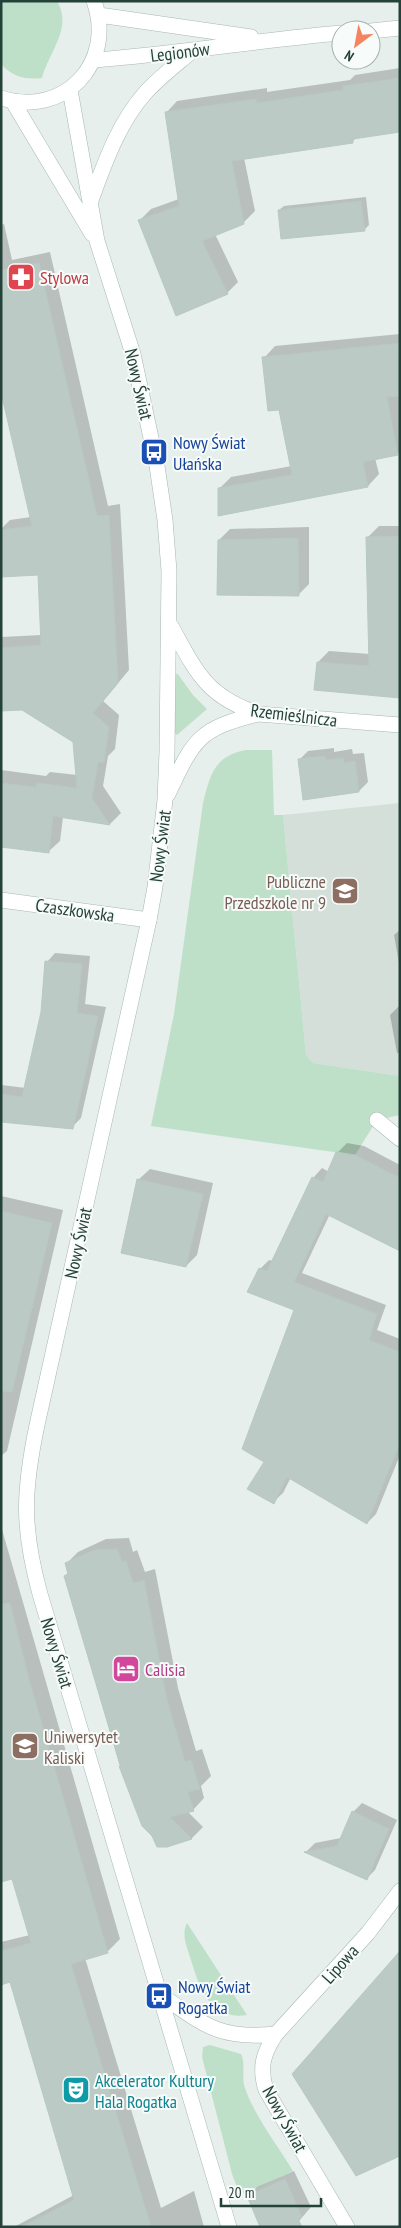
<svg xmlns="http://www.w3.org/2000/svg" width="401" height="2228" font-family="'PT Sans Narrow',sans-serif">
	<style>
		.built { fill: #d4dfda }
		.green { fill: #bfe0c8 }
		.shadow { fill: #0003 }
		.building { fill: #bbcac4; stroke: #b8c9c2 }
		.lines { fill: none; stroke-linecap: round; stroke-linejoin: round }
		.minor-casing { stroke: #a8b8b2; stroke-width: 16 }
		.tertiary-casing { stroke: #a8b8b2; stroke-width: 16 }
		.minor { stroke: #fff; stroke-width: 15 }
		.tertiary { stroke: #fff; stroke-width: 15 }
		.labels { text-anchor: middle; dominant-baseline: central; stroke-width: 4; stroke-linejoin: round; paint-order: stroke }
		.street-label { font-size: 18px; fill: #24423a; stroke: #f7fbf9 }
		.health-label { font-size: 18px; fill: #be3a42; stroke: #f7fbf9; text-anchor: start }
		.transit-label { font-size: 18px; fill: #164399; stroke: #f7fbf9; text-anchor: start }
		.education-label { font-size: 18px; fill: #785e54; stroke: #f7fbf9; text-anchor: end }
		.hotel-label { font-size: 18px; fill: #b23c85; stroke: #f7fbf9; text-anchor: start }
		.culture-label { font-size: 18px; fill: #0d838f; stroke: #f7fbf9; text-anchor: start }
	</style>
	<rect width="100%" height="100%" fill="#e6efeb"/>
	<path class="built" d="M400,803v273l-87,-13 -7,-8 -23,-240z"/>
	<path class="green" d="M1,1h56c16,27 -8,51 -15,77 -17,2 -29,-1 -41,-14z
		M177,673l16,22 14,14 -30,26 -3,-2 1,-55z
		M246,750h26l2,65h9l23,240 7,8 87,13v39l-23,5 -22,35 -204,-29 23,-112 29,-211c7,-28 11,-47 43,-53z
		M187,1923l60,92c-38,6 -48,-29 -57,-58 -3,-11 -9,-22 -3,-34z
		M210,2045l31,9c5,9 0,23 4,34 9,27 33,58 48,83l-53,24 -8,-21 -30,-117 1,-10z"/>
	<path class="shadow" d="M400,68v63l-43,6 -5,5 -108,16 11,53 -12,12 -28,11 23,48 -11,11 -87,-73 11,-11 28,-10 -13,-86 11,-12 90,-13v4l83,-12 5,-5z
		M366,197l3,28 -5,5 -85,-20 5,-4z
		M4,224l8,36 38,-8 58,254 12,-2 9,166 -26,31 16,14 -4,34 -7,7 -5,30 18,27 -11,11 -47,-7 -3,24 -12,11 -47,-6v-76l45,6 4,-4 27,3 -3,-33 -52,-33 -21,1v-73l41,-2 -3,-62 -38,3v-47l9,-9 21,-3 -30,-130v-162z
		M400,334v117l-3,3 -22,4 4,16 -11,12 -149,3 12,-12 61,-11 -12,-57 -16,-51 11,-12z
		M379,526h21v171l-82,-35 11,-11 41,3 -3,-116z
		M309,527v57l-11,11 -79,-55 11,-11z
		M334,748v4l18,-3 1,5 11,-1 4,29 -9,9 -60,-31 9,-9z
		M400,930v39l-6,-34z
		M55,953l35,3 -5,48 21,3 -25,111 -9,9 -71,-7v-35l25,3 16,-76 5,-50z
		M399,1006l1,47h-3l-7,-38z
		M347,1143l17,3 36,19v85l-70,-36 -28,59 84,32 -9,25 23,9v116l-24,59 -9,9 -76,-46 -8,16 -10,9 -8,-41 31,-152 -36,-40 9,-9 4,1 40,-83 9,-10 7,4 8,-19z
		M150,1169l63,14 -16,72 -11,11 -48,-86z
		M1,1196l62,14 -56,241 -6,5z
		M1,1526l119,413 -12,12 -23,7 76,250 33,-17 10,36h-190l60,-32 -63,-214 -10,3v-42l29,-7 -17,-57 -12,3z
		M129,1538l4,14 4,-2 8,22 10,-3 23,119 18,63 6,-2 9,27 -10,10 3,12 -11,12 -6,1 16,16 -11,11 -25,7 -14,-10 -11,-12 -22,-57 -55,-189 4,-4 -2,-10 11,-11 28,-13z
		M362,1803l35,17 -22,50 -9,9 -60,-27 9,-9 26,-5 12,-26z
		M294,2171l17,36 -12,14 -51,-25 9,-9z"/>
	<path class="building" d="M400,78v54l-47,7v4l-121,18 12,63 -42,17 26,53 -52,22 -38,-96 41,-14 -14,-94 91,-13v4l87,-13v-4z
		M361,201l4,30 -84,8 -3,-29z
		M39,263l58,253 12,-1 9,168 -25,30 16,14 -5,35h-6l-6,36 18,27 -57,-9 -4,37 -48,-6v-64l35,4 1,-4 40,5 -4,-46 -51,-32 -21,1v-63l40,-3 -3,-70 -37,2v-47l31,-4 -31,-134v-122z
		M400,343v53l-13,1 11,58 -35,7 5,25 -150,29v-28l74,-13 -13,-65 -11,1 -6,-54z
		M400,536v162l-86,-8 3,-28 52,4 -3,-129z
		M298,538l1,58 -82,-1 1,-55z
		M325,756l1,4 17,-2 1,5 11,-2 4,31 -56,8 -5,-41z
		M45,961l37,3 -5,49 21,3 -25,113 -72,-7v-28l21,3 19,-85z
		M336,1152l19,3 45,23v73l-74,-37 -32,68 83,32 -8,26 31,12v91l-33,81 -80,-47 -13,27 -27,-15 17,-27 -22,-13 52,-139 -47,-18 12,-24 8,3 45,-94 11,5z
		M137,1179l66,15 -17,73 -65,-14z
		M1,1211l51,12 -40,169 -11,-1z
		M117,1549l5,13 4,-1 7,22 11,-3 23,120 18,62 6,-2 9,29 -12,3 6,19 -24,6 22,22 -25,8h-10l-5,-11 -10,-10 -23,-60 2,2 -57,-192 4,-2 -3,-11 29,-13z
		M10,1603l20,80 78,270 -37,11 80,263h-130l53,-27 -64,-218 -9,3v-34l30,-8 -19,-64 -11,3v-278z
		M352,1811l37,18 -22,51 -63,-28 33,-6z
		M400,1951v205l-44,20 -64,-102z
		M285,2179l17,38 -4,2 4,8h-42l-13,-31z"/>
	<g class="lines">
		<g class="minor-casing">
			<path id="minor" d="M1,900l148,20
				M377,1120l23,19"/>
		</g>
		<g class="tertiary-casing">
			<path id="tertiary" d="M99,15l152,22
				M371,31l29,-3
				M94,60c83,-6 164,-20 247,-27
				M70,90l27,151 36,113 24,112 8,54 4,51 -2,181 -2,48 -10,87 -6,33 -112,505c-14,67 -15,103 3,169l189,633
				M1,98c63,20 115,-35 93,-97
				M13,102l79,132
				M90,203c14,-38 28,-80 56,-111 14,-15 31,-28 46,-41
				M171,626c26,47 34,69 87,88l142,11
				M168,794c26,-55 30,-65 90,-80
				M158,1993c45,31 60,47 118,41
				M347,2227l-81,-137c-7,-22 -3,-37 10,-56l92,-101 32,-42"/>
		</g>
		<use href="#minor" class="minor"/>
		<use href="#tertiary" class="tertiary"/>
	</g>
	<defs>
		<g id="pharmacy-square" transform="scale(1.4375)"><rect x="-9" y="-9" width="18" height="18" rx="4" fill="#e0444e" stroke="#f7fbf9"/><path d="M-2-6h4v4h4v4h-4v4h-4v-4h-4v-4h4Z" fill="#fff"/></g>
		<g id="bus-square" transform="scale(1.4375)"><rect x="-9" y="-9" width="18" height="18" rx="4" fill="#1a4fb4" stroke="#f7fbf9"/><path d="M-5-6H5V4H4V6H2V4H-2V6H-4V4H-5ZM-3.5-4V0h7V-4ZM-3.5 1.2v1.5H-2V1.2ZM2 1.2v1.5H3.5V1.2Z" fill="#fff"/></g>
		<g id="school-square" transform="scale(1.4375)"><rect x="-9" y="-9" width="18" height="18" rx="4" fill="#8d6e63" stroke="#f7fbf9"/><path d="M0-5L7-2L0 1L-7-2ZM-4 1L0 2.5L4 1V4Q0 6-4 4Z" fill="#fff"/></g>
		<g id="hotel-square" transform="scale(1.4375)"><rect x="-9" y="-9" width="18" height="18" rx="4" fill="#d1479c" stroke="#f7fbf9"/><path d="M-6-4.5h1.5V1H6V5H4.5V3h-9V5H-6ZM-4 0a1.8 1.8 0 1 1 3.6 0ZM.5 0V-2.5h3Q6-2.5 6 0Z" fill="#fff"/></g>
		<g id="university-square" transform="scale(1.4375)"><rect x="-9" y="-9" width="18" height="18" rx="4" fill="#8d6e63" stroke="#f7fbf9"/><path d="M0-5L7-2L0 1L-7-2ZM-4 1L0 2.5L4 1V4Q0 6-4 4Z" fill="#fff"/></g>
		<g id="theatre-square" transform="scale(1.4375)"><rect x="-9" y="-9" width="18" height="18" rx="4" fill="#0f9aa8" stroke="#f7fbf9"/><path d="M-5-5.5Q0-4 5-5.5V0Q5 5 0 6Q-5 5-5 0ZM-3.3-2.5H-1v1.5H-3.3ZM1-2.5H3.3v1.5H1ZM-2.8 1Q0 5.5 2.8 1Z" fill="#fff"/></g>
	</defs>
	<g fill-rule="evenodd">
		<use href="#pharmacy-square" x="21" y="277"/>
		<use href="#bus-square" x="154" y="452"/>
		<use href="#school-square" x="345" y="891"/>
		<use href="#hotel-square" x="126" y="1669"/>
		<use href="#university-square" x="25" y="1746"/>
		<use href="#bus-square" x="159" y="1996"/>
		<use href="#theatre-square" x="76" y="2090"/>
	</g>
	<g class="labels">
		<g class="street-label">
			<text transform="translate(180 52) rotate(-7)">Legionów</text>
			<text transform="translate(139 384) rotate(77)">Nowy Świat</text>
			<text transform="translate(294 715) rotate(7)">Rzemieślnicza</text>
			<text transform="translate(160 846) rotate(-83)">Nowy Świat</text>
			<text transform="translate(75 910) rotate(8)">Czaszkowska</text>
			<text transform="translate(78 1243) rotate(-78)">Nowy Świat</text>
			<text transform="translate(57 1653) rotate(73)">Nowy Świat</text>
			<text transform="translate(340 1964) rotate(-48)">Lipowa</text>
			<text transform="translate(285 2119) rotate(61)">Nowy Świat</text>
		</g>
		<g class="health-label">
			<text x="40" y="277">Stylowa</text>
		</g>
		<g class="transit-label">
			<text x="173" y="442">Nowy Świat<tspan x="173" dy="21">Ułańska</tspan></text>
			<text x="178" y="1986">Nowy Świat<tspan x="178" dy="21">Rogatka</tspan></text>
		</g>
		<g class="education-label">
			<text x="326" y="881">Publiczne<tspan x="326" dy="21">Przedszkole nr 9</tspan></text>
			<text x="44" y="1736" text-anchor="start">Uniwersytet<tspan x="44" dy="21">Kaliski</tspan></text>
		</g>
		<g class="hotel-label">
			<text x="145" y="1669">Calisia</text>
		</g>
		<g class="culture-label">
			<text x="95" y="2080">Akcelerator Kultury<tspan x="95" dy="21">Hala Rogatka</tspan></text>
		</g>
	</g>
	<rect width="401" height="2228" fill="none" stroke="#24423a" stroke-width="5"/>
	<g transform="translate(356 45) rotate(212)"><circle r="24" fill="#f7fbf9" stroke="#a3b1ad"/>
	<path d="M0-4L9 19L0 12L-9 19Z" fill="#f4845f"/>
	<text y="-8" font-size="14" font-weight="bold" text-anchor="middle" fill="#24423a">N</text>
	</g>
	<path d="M221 2198v8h100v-8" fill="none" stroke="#24423a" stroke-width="2.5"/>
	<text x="228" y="2198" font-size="15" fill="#24423a" stroke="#f7fbf9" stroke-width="4" paint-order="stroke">20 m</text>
</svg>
